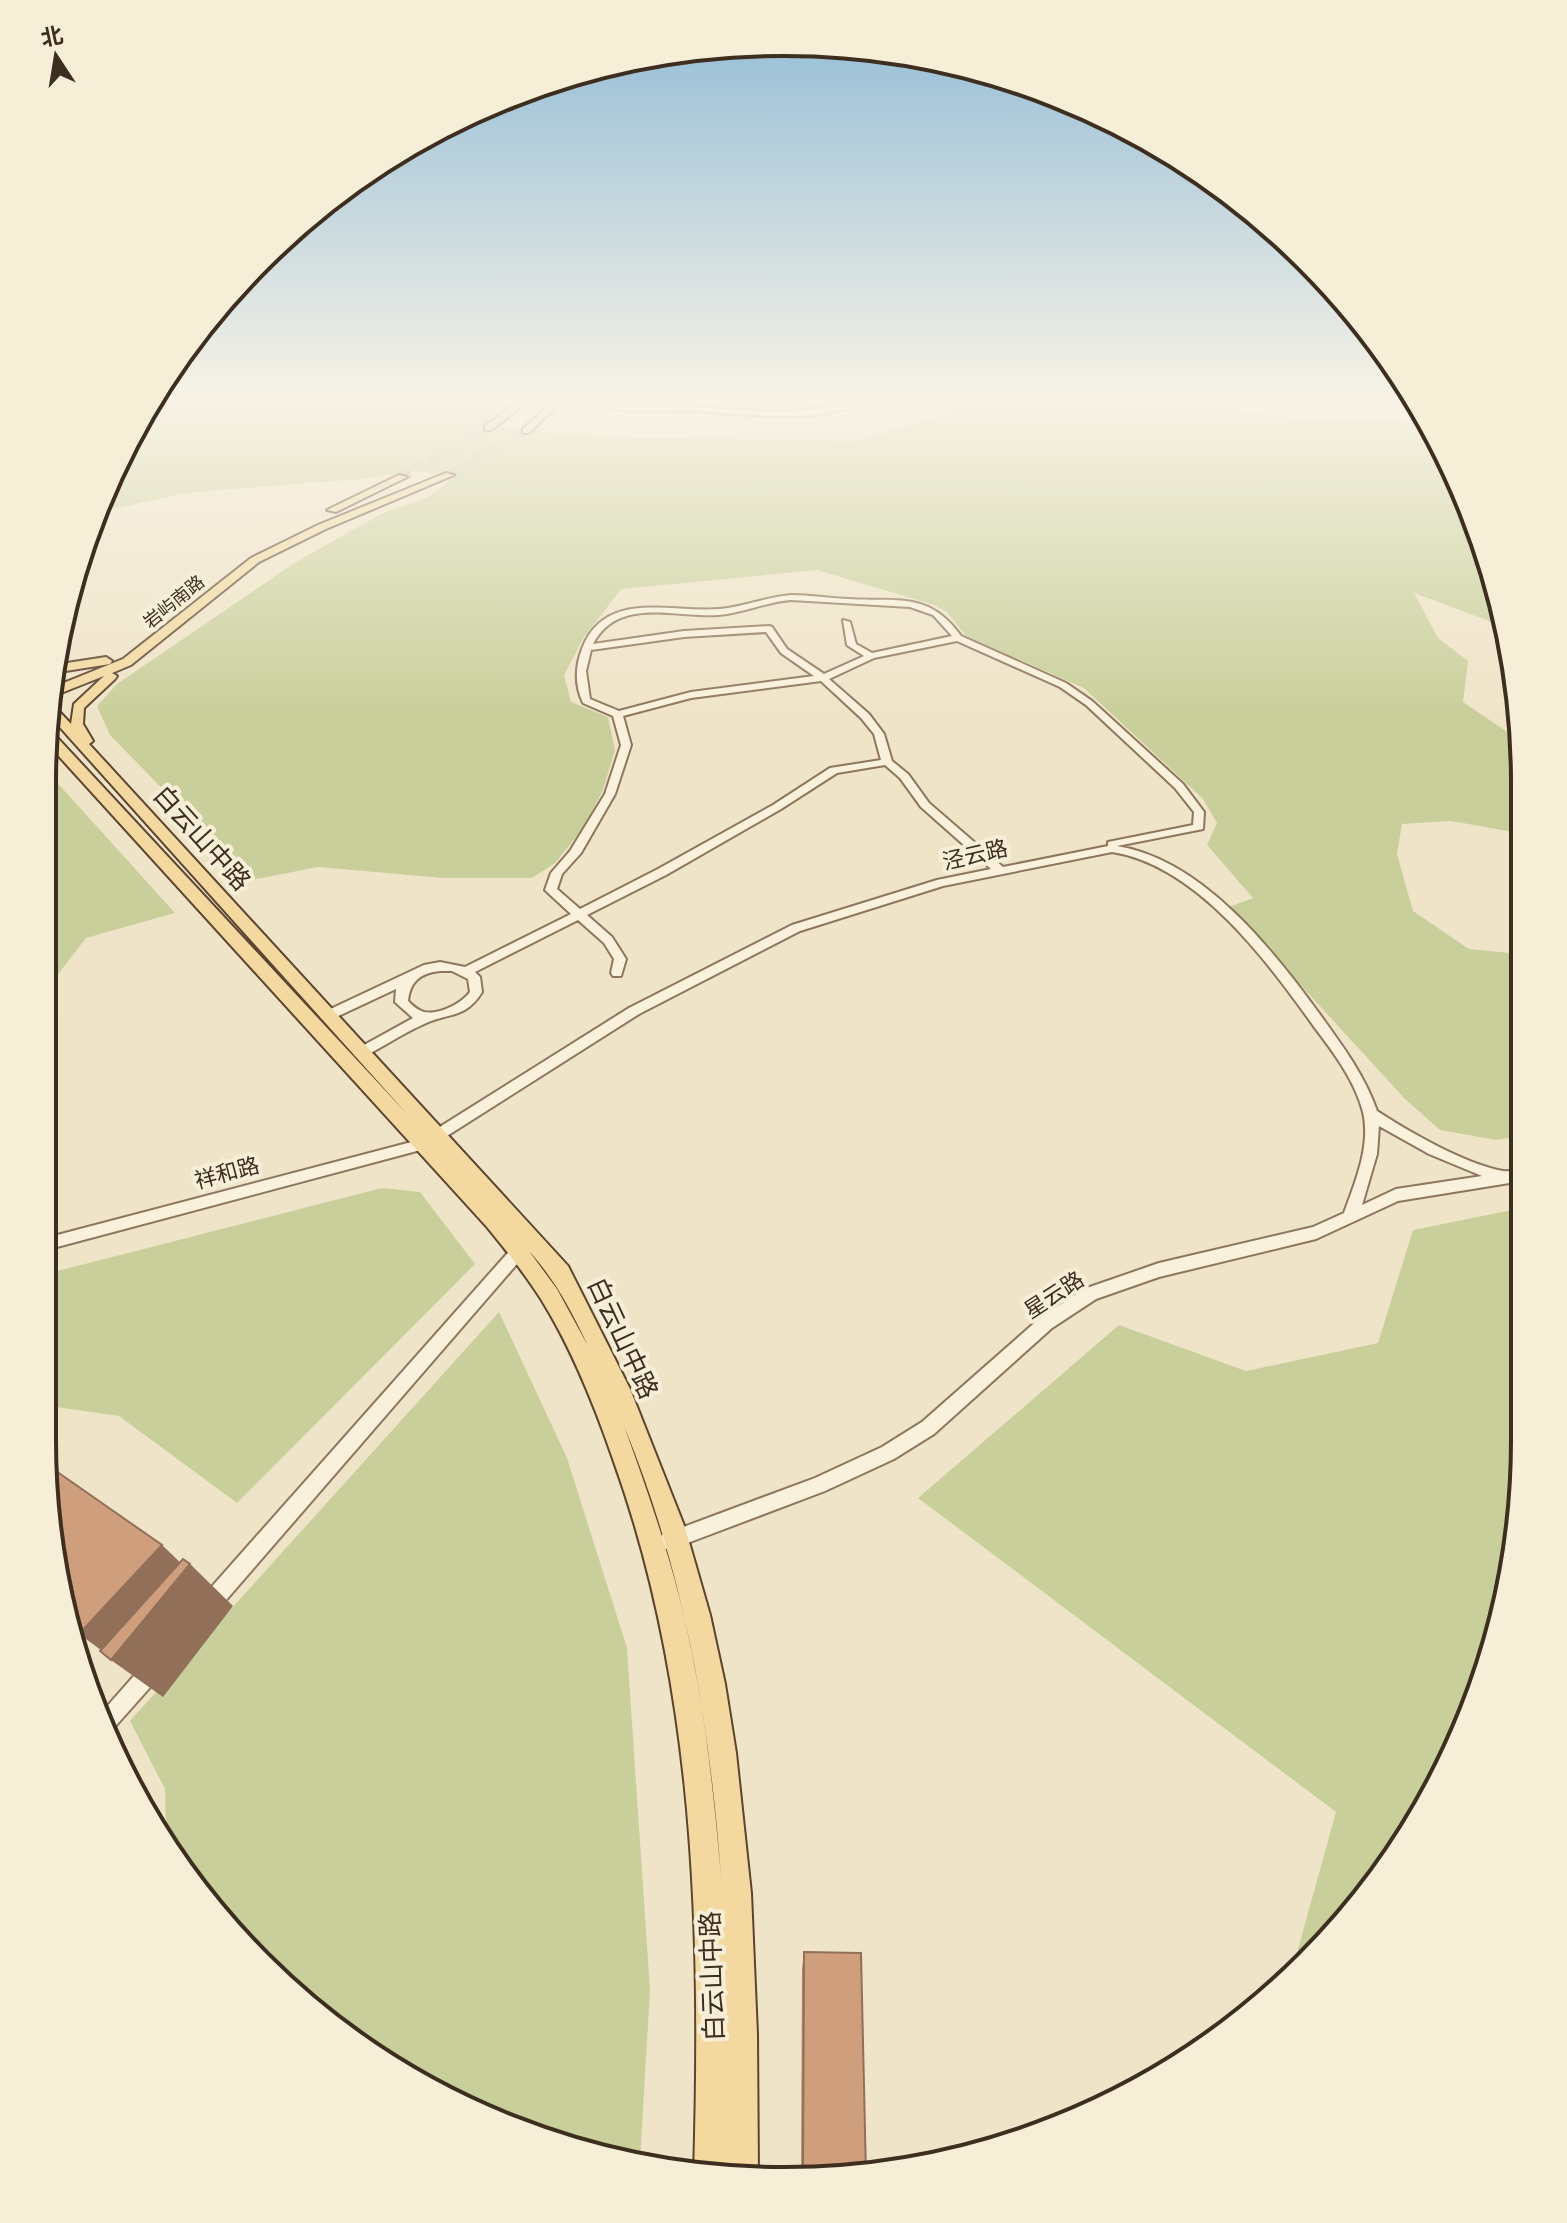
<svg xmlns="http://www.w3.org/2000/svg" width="1567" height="2223" font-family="'Libre Baskerville','Noto Sans SC',serif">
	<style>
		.green { fill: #c9cf9b }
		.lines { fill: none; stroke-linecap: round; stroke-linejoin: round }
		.major-tunnel { stroke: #ccc0a6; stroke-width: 10; stroke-dasharray: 10 5; stroke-linecap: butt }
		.minor-casing { stroke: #8d765c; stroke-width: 4 }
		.major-casing { stroke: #5b4430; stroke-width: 4 }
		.minor { fill: #faf1dc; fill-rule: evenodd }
		.major { fill: #f3d9a0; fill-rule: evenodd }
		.wall { fill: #b2896c }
		.shaded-wall { fill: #916f58 }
		.building { fill: #cf9f7d; stroke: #916f58; stroke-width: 2 }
		.labels { text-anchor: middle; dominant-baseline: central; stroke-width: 8; stroke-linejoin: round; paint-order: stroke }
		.far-street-label { font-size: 18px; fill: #3d2e20; stroke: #f7eed8 }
		.street-label { font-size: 22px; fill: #3d2e20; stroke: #f7eed8 }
		.near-street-label { font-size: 26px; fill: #3d2e20; stroke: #f7eed8 }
		.rim { fill: none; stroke: #3d2e20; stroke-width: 4 }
	</style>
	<rect width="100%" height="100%" fill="#f0e4c8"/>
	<path class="green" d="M150,402h361l-27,24 116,11 257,4 88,-27 10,-12h221l115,15 136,6 22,33 51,169 -86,-32 24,45 30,23 -5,41 56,38v93l-68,-12 -49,3 -5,30 16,57 56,38 51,5 1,182 -25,4 -56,-10 -35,-31 -176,-192 24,-9 -46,-53 10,-22 -14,-24 -119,-111 -118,-52 -19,-24 -13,-7 -117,-35 -196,19 -38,50 -19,36 7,27 37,15 7,33 -12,40 -19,37 -29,36 -23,15h-88l-126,-11 -67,13 -141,-145 -13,-29 20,-22 179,-122 87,-49 45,-16 24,-18 -35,-9 -44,8 -188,15 -81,18 37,-98z
		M1342,402h71l8,12 -7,3z
		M44,768l131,145 -89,25 -44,57z
		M382,1188l38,4 55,72 -238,239 -118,-87 -77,-11v-130z
		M1522,1208l1,280 -23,143 -51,136 -77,124 -82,87 46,-166 -418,-314 201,-173 127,46 132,-28 35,-113z
		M499,1312l68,146 60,190 23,342 -10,172 -141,-38 -204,-127 -128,-145 -2,-63 -35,-68z"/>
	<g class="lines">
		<path class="major-tunnel" d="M449,475l77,-44
			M402,477l86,-49"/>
		<g class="minor-casing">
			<path id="minor" d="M591,402l193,10 82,-10c-54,24 -120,11 -177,9 -32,0 -69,3 -98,-9z
				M791,595c19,0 38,3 57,4 49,3 81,-8 113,37l105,47 26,18 91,83 21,28 -1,17 -86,17c85,13 157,105 204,170 21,29 44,60 56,95 32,21 88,53 126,60 6,1 12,-1 19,-2v12l-124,20 -82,38 -157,38 -63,22 -44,29 -118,106 -40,25 -69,32 -156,59 -7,-3 -2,-6 2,-6 153,-57 67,-31 40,-25 118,-104 44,-29 75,-26 154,-36 31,-14c11,-30 27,-68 19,-101 -8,-31 -29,-59 -48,-84 -47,-66 -118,-163 -203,-176l-169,34 -143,45 -161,83 -211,134 -386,103v-12l377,-99 210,-132 163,-83 145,-45 54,-11 -70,-62 -21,-29 -15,-13 -48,8 -56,36 -115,66 -79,40 25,22 14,22 -5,17h-8l-2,-3 3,-14 -10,-16 -26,-23 -103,52 5,5 2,15c-17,28 -35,20 -60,33 -20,9 -38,21 -57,31h-10l-2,-3 2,-3 58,-32 -18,-16 1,-13 -64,30h-10l-2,-3 2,-3 102,-48 16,-3 25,5 106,-53 -26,-24 6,-17 19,-22 35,-57 16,-49 -8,-29 -30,-13c-8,-17 -8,-36 -1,-54 23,-60 88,-36 137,-40 24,-2 47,-12 72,-14zM791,600l119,7 23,8 19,21 -80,17 -16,-9 -6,-22 -7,-2 4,25 17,11 -40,18 -37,-25 -15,-22 -3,-1 -85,5 -91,13c25,-48 83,-26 125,-29 25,-2 48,-13 73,-15zM766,632l15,21 33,23 -123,16 -72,19 -29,-12 -4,-28 5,-21 93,-13zM957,641l103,46 26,18 89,83 19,24 -1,13 -85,17v4l-105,21 -74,-64 -21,-29 -16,-13 -8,-27 -15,-20 -40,-35 45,-21zM821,681l40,37 13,16 7,26 -51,8 -57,37 -115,64 -78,40 -23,-20 5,-15 19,-21 34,-59 16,-49 -8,-29 68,-18zM440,971h12l16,8 2,13c-9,12 -31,23 -46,20 -7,-2 -12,-7 -16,-11 2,-20 13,-28 32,-30zM1379,1126l50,28 53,22 -86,13 -34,16 15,-51z
				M518,1246l5,1 3,5 -3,5 -309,357 -7,3 -7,-3 -3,-7 3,-7 313,-353z
				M154,1658l7,3 3,7 -3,7 -49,55 -9,-19 44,-50z"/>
		</g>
		<g class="major-casing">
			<path id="major" d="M518,402h10l-37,28h-6v-4z
				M552,402h9l-32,31h-6v-4z
				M446,473l8,2 -128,54 -67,33 -128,103 -19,8 5,3 -2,3 -31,29 -1,16 10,17 -4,3 479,522 62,123 55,139 25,87 15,69 11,69 15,140 6,141 1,141h-64c7,-242 2,-486 -81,-716 -19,-55 -41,-110 -72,-160 -16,-25 -35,-49 -54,-72l-441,-485 1,-11 5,1 356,383 -359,-400 1,-11 3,1 18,19 3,-20 30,-28 -53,21v-9l72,-29 128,-101 67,-33zM529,1251c27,30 42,59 59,95l-31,-57zM624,1426c60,145 86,296 97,451 -8,-93 -18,-187 -41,-277 -15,-59 -35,-116 -56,-174z
				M399,475l8,2 -71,35 -9,-2z
				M106,657l6,4 -2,3 -57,9 1,-8z"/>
		</g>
		<use href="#minor" class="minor"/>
		<use href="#major" class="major"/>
	</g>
	<path class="wall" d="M804,1952l62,223h-65l1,-206z"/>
	<path class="shaded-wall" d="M162,1545l24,23 4,-4 43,42 -70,91 -52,-37 1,-2 -33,-24z"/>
	<path class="building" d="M56,1471l106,74 -83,89 -13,-11 -19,-146z
		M183,1559l7,5 -79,96 -11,-9z
		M804,1952l57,1 5,222h-63z"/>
	<linearGradient id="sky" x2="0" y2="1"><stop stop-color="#8fbad6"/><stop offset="0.56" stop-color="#f8f3e6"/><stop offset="1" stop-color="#f8f3e6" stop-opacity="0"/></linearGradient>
	<rect width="1567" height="714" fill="url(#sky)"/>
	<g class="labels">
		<g class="far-street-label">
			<text transform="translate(174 602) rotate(-39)">岩屿南路</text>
		</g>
		<g class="street-label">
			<text transform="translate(975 855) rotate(-13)">泾云路</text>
			<text transform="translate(227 1173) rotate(-15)">祥和路</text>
			<text transform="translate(1054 1295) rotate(-33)">星云路</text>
		</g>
		<g class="near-street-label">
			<text transform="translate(202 838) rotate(48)">白云山中路</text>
			<text transform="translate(623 1338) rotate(65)">白云山中路</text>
			<text transform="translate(712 1976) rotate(-92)">白云山中路</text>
		</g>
	</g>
	<path d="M0 0H1567V2223H0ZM783 56H784A727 727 0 0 1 1511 783V1440A727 727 0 0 1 784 2167H783A727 727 0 0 1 56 1440V783A727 727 0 0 1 783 56Z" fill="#f7eed8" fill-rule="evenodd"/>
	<path class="rim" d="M783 56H784A727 727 0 0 1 1511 783V1440A727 727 0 0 1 784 2167H783A727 727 0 0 1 56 1440V783A727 727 0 0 1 783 56Z"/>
	<g transform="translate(56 56) rotate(348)" stroke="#f7eed8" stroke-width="6" paint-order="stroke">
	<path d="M0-6L14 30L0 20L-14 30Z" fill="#3d2e20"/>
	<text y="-12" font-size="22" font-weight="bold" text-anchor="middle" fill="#3d2e20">北</text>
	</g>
</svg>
